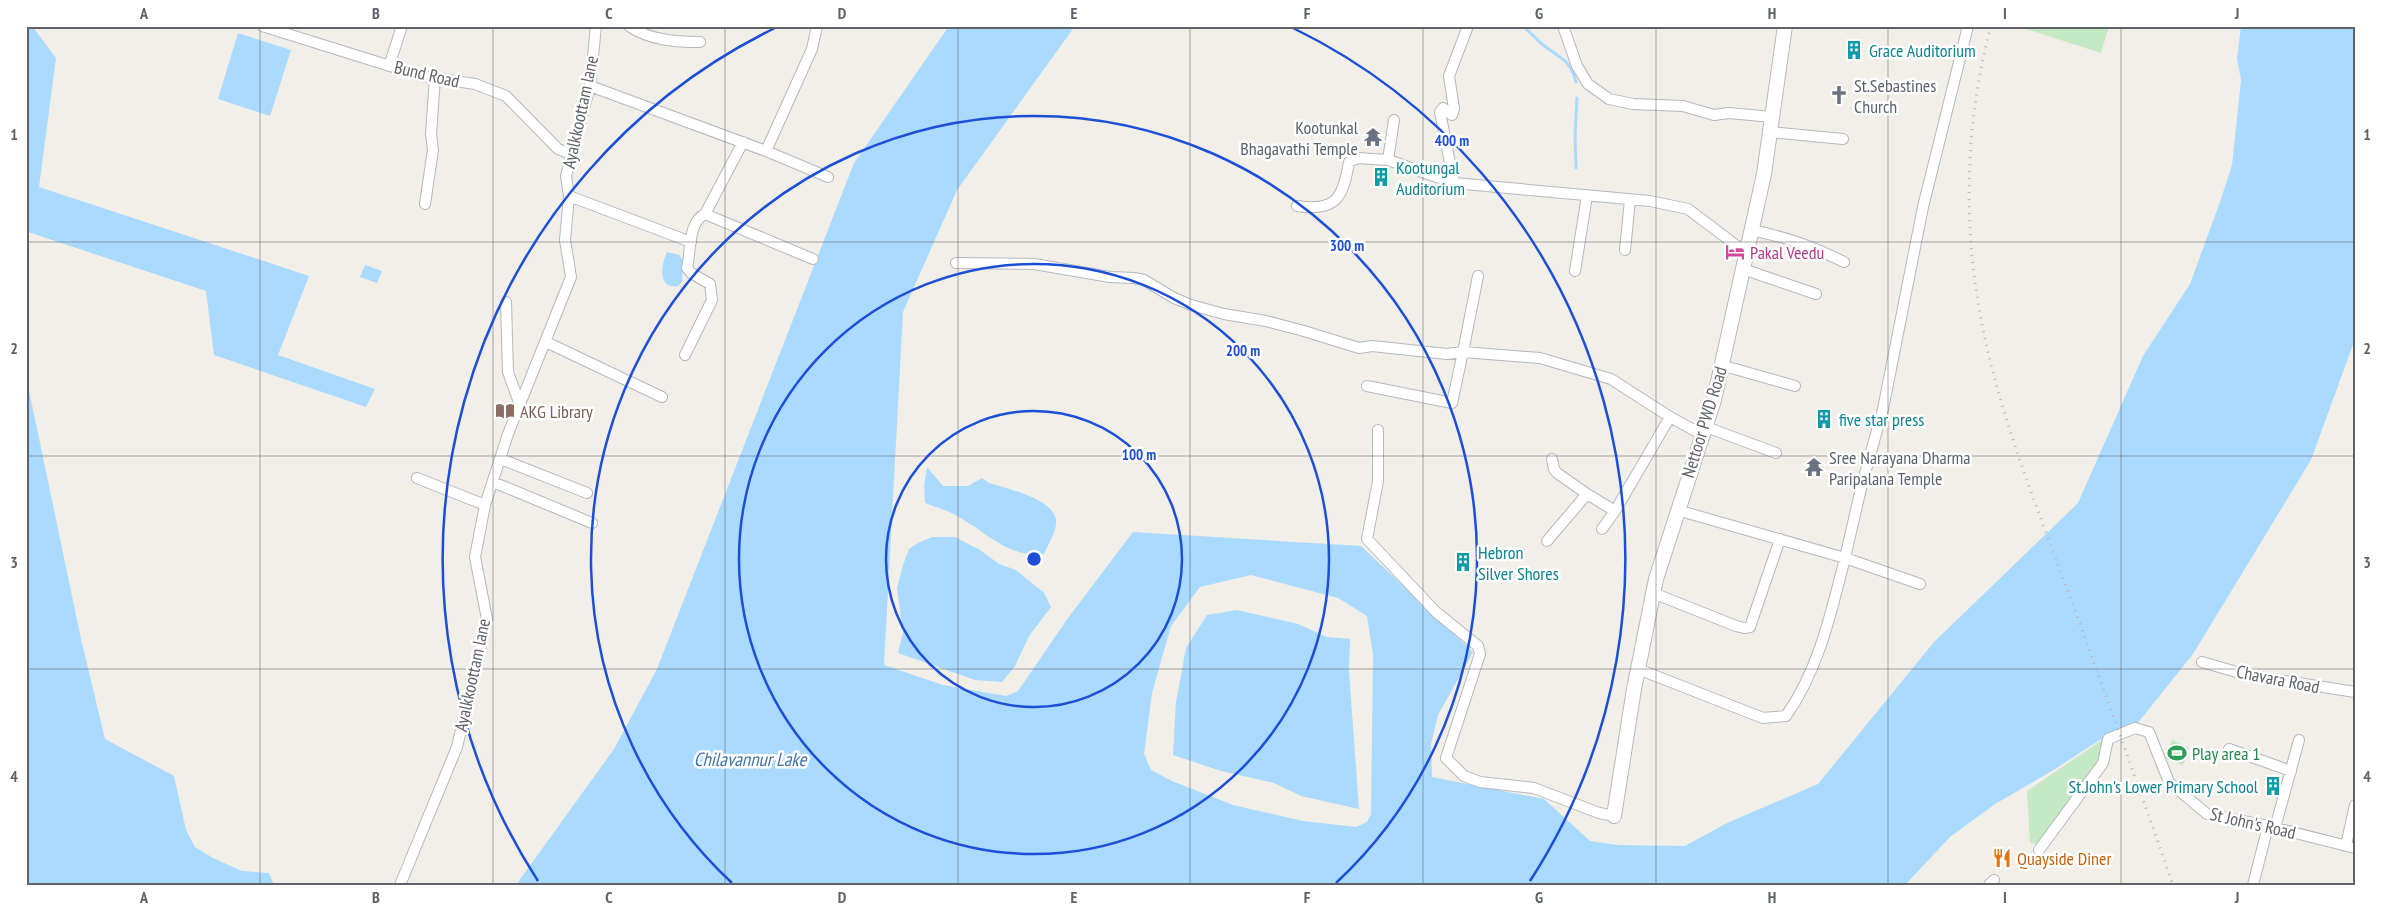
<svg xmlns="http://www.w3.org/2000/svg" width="2381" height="911" font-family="'PT Sans Narrow',sans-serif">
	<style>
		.green { fill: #c5e8c5 }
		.water { fill: #aadaff; fill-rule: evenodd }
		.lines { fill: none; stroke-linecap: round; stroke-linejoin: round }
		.stream { stroke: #aadaff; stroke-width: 3 }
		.street-casing { stroke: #b5b8bc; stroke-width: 12 }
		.secondary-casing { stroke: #b6babf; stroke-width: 16 }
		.street { stroke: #fff; stroke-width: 10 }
		.secondary { stroke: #fff; stroke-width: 14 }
		.rail { stroke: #b6b7b8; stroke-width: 3; stroke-dasharray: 1 6; stroke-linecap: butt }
		.grid { fill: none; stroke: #5f6368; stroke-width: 1; stroke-opacity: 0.55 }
		.ring { fill: none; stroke: #1d4ed8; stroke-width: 2.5 }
		.labels { text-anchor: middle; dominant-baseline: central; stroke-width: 5; stroke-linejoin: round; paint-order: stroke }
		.culture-label { font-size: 18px; fill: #0d838f; stroke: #fff; text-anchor: start }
		.street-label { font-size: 18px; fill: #5f6368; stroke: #fff }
		.worship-label { font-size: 18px; fill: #5b616d; stroke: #fff; text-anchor: start }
		.hotel-label { font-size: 18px; fill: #b23c85; stroke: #fff; text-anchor: start }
		.education-label { font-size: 18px; fill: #785e54; stroke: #fff; text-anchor: start }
		.leisure-label { font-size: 18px; fill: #27864d; stroke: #fff; text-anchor: start }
		.food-label { font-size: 18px; fill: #c56008; stroke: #fff; text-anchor: start }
		.water-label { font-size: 19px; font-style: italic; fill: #4174aa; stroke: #fff }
		.centre { fill: #1d4ed8; stroke: #fff; stroke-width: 2.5 }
		.ring-label { font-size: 15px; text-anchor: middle; font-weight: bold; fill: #1d4ed8; stroke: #fff; stroke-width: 5; stroke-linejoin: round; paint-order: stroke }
		.neatline { fill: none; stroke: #5f6368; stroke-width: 2 }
		.grid-label { font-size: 16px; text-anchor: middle; font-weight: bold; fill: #5f6368 }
	</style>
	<rect width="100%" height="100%" fill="#f1efe8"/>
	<path class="green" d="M2017,26h92l-8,27z
		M2105,738l-7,23 -59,83 -9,-1 -3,-52z
		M2172,740l17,8 -6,17 -18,-6z"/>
	<path class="water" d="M26,26h6l24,32 -17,129 270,89 -31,79 97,34 -9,18 -152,-52 -8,-64 -178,-59 -2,8z
		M949,26h126l-118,164 -54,122 -19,353 59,20 63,11 12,-5 50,-73 65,-86 228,14 112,106 -35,63 -7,29 1,33 112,22 46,42 27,4 68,1 42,-23 91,-39 116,-142 144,-139 65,-147 47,-72 30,-82 12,-37 9,-85 -4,-21 4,-33h114v313l-44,121 -118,194 -56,70 -25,8 -60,39 -57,33 -45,33 -45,48h-1389l98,-136 43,-80 197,-506zM1251,575l87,23 29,18 6,39 -2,159 -4,8 -11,5 -53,-6 -70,-16 -61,-24 -21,-11 -7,-16 8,-61 19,-67 29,-39z
		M238,33l53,17 -21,66 -52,-17z
		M667,252l12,3 4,5 -1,22 -4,4c-21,3 -17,-21 -11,-34z
		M365,265l17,6 -5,12 -17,-6z
		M26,376l55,263 24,100 69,37 12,54 9,17 18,11 29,13 27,2 5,12h-248z
		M927,467l16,19h25l14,-8 7,5c19,6 71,17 67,42 -2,10 -8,20 -12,29 -39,3 -55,-21 -87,-38 -10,-6 -22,-9 -32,-13l-1,-17z
		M932,537h23l25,13 19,14 17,6 28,23 7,14 -22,29 -14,30 -13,16 -27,-2 -77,-27 5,-21 -6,-44 6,-23 6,-16 9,-6z
		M1237,610l61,14 29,13 23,2 -1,32 10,138 -58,-13 -27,-13 -53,-12 -48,-16 3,-53 10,-54 21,-33z"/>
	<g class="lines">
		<path class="stream" d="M1523,26c7,6 13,13 20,19 17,13 27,14 33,37
			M1576,168l-1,-32 2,-38"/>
		<g class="street-casing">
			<path id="street" d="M262,26l160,50 53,8 31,12 52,53 14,5
				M629,26c20,14 47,16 71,16
				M1563,26l14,40 11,18 21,15 24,5 50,2 31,9 15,-2 43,4
				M389,66l13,-40
				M590,86l176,65 62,26
				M1770,132l73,7
				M766,151l46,-102 5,-23
				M1388,160l6,-40
				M1454,183l-14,-71 3,-4 9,7 2,-6 -5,-33 19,-50
				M569,196l122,46
				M425,204l8,-54 -2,-16 4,-56
				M1297,206c39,6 46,-8 52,-44l9,-4 30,2 66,23 196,18 38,8 49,37 10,2
				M705,214l38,-72
				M1751,230c35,7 61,16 93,32
				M1625,250l5,-50
				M956,263l78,1 76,13 24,1 10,2 30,18 17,7 33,9 42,7 38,10 55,17 13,-2 75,8 16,-2 -11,51 -85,-17
				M1743,269l73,25
				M1575,271l12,-75
				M1478,276l-15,76 77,6 71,21 59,38
				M506,302l2,70 12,33
				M546,342l116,55
				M685,355l27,-55 -2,-16 -19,-11 -4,-5c4,-17 1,-46 18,-54l108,45
				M1721,365l74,21
				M1706,427l70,26
				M1378,430v51l-11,58 69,73 42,34 2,8 -34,104 18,18 16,6 54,6 65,25 15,3
				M501,459l86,34
				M1552,459l2,10 3,4 30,21
				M417,478l68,27
				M493,482l99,41
				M1602,529l13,-18
				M1547,541l40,-47 28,17 55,-94 33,18
				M1920,584l-75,-26 17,-74 21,-75 40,-202 45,-181
				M1653,593l83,33 8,2 6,-1 30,-88
				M2202,662l45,13 108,17
				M1638,669l125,49 23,-2c33,-47 45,-103 59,-158l-168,-48
				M2229,749l62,22
				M2275,828l24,-88
				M2346,845l9,-40
				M2039,850l64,-87 5,-24 27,-11 14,4 20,50 38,32 61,12 87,22
				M400,885l57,-138 30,-128 -12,-62 10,-52 23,-71 63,-157 -6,-37 4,-44 -3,-20 24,-90 6,-60
				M1989,885l5,-5
				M2253,885l15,-59"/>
		</g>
		<g class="secondary-casing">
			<path id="secondary" d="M1614,816l20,-127 22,-110 58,-179 50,-226 21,-148"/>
		</g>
		<use href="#street" class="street"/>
		<use href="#secondary" class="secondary"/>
		<path class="rail" d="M1991,26c-24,88 -28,186 -13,276 17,104 58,202 94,300 34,94 68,188 101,283"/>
	</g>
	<path class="grid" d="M260,26v859M493,26v859M725,26v859M958,26v859M1190,26v859M1423,26v859M1656,26v859M1888,26v859M2121,26v859M26,242h2329M26,456h2329M26,669h2329"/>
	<g class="ring">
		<circle cx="1034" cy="559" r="148"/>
		<circle cx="1034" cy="559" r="295"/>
		<path d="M732 883A443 443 0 1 1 1336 883"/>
		<path d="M538 881A591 591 0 0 1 775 28M1293 28A591 591 0 0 1 1530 881"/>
	</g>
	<defs>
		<g id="building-bare" transform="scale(1.5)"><path d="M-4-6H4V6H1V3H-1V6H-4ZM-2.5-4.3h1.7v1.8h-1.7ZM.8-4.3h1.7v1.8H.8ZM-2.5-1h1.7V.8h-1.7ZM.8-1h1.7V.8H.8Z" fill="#0f9aa8" stroke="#fff" stroke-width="2.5" paint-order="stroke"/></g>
		<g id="church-bare" transform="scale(1.5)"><path d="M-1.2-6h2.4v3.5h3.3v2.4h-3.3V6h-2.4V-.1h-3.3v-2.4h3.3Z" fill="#6b7280" stroke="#fff" stroke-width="2.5" paint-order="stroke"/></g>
		<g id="temple-bare" transform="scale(1.5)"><path d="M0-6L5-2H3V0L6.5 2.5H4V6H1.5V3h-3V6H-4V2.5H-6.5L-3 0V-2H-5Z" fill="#6b7280" stroke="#fff" stroke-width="2.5" paint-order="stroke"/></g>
		<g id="hotel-bare" transform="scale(1.5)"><path d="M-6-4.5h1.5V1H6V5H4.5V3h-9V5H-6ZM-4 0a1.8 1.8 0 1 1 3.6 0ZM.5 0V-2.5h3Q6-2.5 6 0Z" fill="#d1479c" stroke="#fff" stroke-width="2.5" paint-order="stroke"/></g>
		<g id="library-bare" transform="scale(1.5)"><path d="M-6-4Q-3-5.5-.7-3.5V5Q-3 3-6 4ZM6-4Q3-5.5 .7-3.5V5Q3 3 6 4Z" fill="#8d6e63" stroke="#fff" stroke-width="2.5" paint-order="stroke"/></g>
		<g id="stadium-bare" transform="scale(1.5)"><path d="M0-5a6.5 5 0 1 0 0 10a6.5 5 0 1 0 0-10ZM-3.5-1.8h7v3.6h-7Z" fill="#2e9e5b" stroke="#fff" stroke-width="2.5" paint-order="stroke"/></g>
		<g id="restaurant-bare" transform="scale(1.5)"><path d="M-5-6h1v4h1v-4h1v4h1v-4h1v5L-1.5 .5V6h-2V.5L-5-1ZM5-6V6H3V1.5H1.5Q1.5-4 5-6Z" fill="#e8710a" stroke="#fff" stroke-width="2.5" paint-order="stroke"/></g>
	</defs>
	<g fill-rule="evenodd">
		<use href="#building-bare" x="1854" y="50"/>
		<use href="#church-bare" x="1839" y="95"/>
		<use href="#temple-bare" x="1373" y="137"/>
		<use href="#building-bare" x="1381" y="177"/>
		<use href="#hotel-bare" x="1735" y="252"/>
		<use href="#library-bare" x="505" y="411"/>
		<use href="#building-bare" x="1824" y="419"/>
		<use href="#temple-bare" x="1814" y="467"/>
		<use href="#building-bare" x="1463" y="562"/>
		<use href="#stadium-bare" x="2177" y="753"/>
		<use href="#building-bare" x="2273" y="786"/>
		<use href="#restaurant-bare" x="2002" y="858"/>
	</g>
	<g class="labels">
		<g class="culture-label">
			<text x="1869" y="50">Grace Auditorium</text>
			<text x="1396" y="167">Kootungal<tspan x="1396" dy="21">Auditorium</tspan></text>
			<text x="1839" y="419">five star press</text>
			<text x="1478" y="552">Hebron<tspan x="1478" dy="21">Silver Shores</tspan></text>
			<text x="2258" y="786" text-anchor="end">St.John's Lower Primary School</text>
		</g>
		<g class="street-label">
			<text transform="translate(427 74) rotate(13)">Bund Road</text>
			<text transform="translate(580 112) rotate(-78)">Ayalkkoottam lane</text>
			<text transform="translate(1704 422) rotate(-73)">Nettoor PWD Road</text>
			<text transform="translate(472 675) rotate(-78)">Ayalkkoottam lane</text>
			<text transform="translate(2278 679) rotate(11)">Chavara Road</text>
			<text transform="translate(2253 823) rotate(13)">St John's Road</text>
		</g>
		<g class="worship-label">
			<text x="1854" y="85">St.Sebastines<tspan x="1854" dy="21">Church</tspan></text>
			<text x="1358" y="127" text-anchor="end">Kootunkal<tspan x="1358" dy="21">Bhagavathi Temple</tspan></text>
			<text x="1829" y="457">Sree Narayana Dharma<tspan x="1829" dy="21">Paripalana Temple</tspan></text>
		</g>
		<g class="hotel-label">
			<text x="1750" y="252">Pakal Veedu</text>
		</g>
		<g class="education-label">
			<text x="520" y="411">AKG Library</text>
		</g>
		<g class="leisure-label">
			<text x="2192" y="753">Play area 1</text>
		</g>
		<g class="food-label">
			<text x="2017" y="858">Quayside Diner</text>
		</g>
		<g class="water-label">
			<text x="750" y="759">Chilavannur Lake</text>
		</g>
	</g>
	<circle cx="1034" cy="559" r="8" class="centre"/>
	<g class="ring-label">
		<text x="1452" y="146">400 m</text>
		<text x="1347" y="251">300 m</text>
		<text x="1243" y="356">200 m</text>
		<text x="1139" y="460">100 m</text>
	</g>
	<rect width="2381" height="911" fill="none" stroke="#ffffff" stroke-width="55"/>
	<rect x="28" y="28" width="2326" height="856" class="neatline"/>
	<g class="grid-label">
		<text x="144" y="19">A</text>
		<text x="376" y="19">B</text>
		<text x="609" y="19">C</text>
		<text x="842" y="19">D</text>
		<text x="1074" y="19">E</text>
		<text x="1307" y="19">F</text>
		<text x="1539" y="19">G</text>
		<text x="1772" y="19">H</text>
		<text x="2005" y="19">I</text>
		<text x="2237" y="19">J</text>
		<text x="14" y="140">1</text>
		<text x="2367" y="140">1</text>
		<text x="14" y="354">2</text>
		<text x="2367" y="354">2</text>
		<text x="14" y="568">3</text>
		<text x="2367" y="568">3</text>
		<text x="14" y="782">4</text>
		<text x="2367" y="782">4</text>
		<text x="144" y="903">A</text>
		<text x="376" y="903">B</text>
		<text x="609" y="903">C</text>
		<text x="842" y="903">D</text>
		<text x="1074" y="903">E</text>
		<text x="1307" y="903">F</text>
		<text x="1539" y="903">G</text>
		<text x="1772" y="903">H</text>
		<text x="2005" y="903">I</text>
		<text x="2237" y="903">J</text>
	</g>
</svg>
